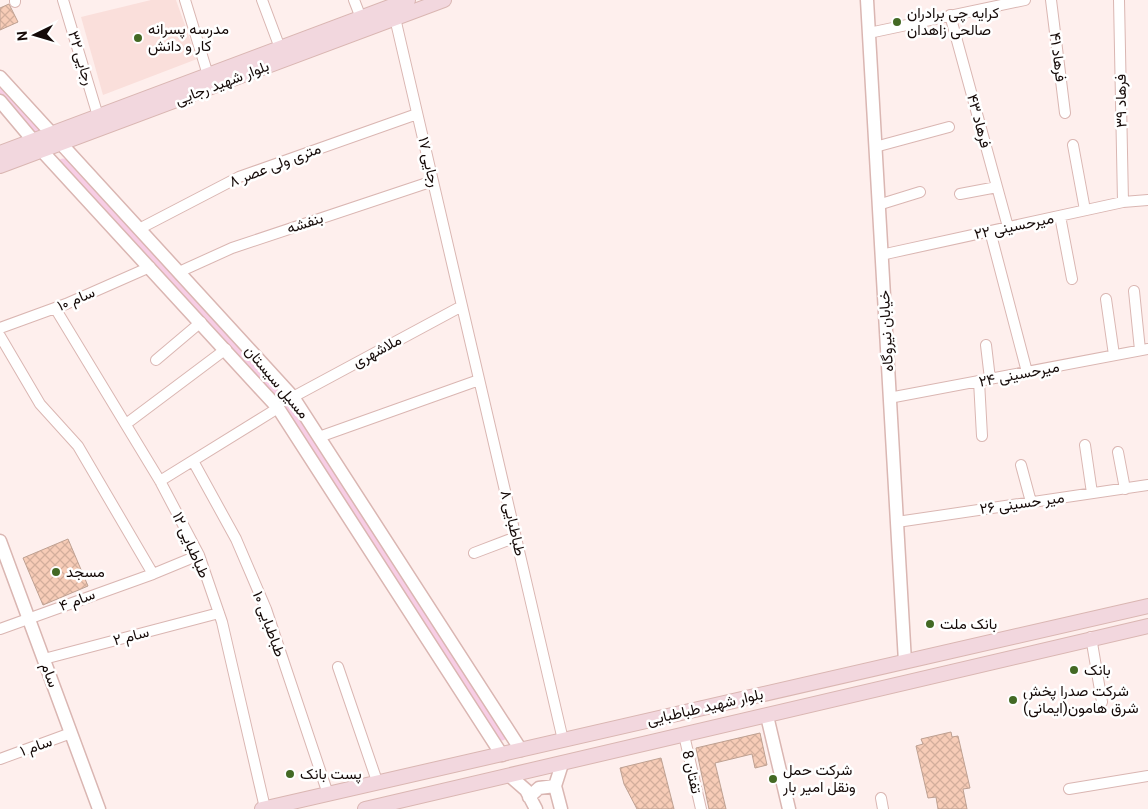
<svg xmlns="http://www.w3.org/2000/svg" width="1148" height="809" font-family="Roboto,Vazirmatn,sans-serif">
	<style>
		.built { fill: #fadfdb }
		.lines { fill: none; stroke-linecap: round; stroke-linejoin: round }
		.canal { stroke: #f7cde5; stroke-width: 11 }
		.building { fill: url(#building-cross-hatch); stroke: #bea091 }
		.minor-casing { stroke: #dab6b2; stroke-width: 12 }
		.tertiary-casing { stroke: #dab6b2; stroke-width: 15 }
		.secondary-casing { stroke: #dab6b2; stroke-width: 16 }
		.minor { stroke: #fff; stroke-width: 10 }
		.tertiary { stroke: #fff; stroke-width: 12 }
		.secondary { stroke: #f2d7de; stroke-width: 14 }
		.poi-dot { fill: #436924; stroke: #fff; stroke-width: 2 }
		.labels { text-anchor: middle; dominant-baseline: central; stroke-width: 5; stroke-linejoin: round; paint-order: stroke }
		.poi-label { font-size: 15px; fill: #150a08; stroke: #fff; text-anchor: start }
		.street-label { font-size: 15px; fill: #150a08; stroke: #fff }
	</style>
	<defs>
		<pattern id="building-cross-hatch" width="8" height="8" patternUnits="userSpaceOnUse" patternTransform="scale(1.25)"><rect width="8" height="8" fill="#f7ccb7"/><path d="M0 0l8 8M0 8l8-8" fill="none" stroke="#d3ae9c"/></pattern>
	</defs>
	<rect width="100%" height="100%" fill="#feefed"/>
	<path class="built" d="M151,0h25l21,59 -94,36 -22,-78z"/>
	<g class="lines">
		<path class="canal" d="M0,89l35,40
			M63,164l224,237 215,334"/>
	</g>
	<path class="building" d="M9,4l9,18 -18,8v-22z
		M68,539l20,47 -45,19 -20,-47z
		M951,732l1,5 6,-1 12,52 -7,1 4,20h-29l-2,-12 -8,1 -12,-52 7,-2 -2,-5z
		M760,733l7,32 -12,3 -3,-14 -37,9 11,46h-17l-13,-61z
		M661,758l13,51h-37l-13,-25 -4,-16z"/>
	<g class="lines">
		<g class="minor-casing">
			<path id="minor" d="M15,0v2
				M63,0l35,116
				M185,0l23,75
				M262,0l18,48
				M354,0l7,18
				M1051,0l14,113
				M1119,0l4,202
				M950,15l58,212
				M395,18l168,722
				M869,33l156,-33
				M1073,145l12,65
				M875,147l74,-20
				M960,194l37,-7
				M878,205l42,-13
				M1060,216l12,63
				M139,229l100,-52 178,-63
				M990,231l37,141
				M881,255l242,-53 25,-2
				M179,272l53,-24 201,-67
				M1134,291l6,59
				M1106,299l8,56
				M55,308l105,173 39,74 23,67 43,186
				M0,328l66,-24 84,-37
				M0,336l40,68 38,42 75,128 46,-19
				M986,345l4,34
				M156,360l45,-38
				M979,381l3,55
				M293,397l169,-91
				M889,398l259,-49
				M126,424l100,-75
				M319,437l160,-57
				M1085,445l7,48
				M1118,452l7,37
				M193,461l43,78 30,70 62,185
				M1021,465l10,37
				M160,481l118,-73
				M897,522l251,-37
				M474,553l42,-16
				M0,629l153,-55
				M1091,637l11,65
				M44,659l175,-46
				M338,667l40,117
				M684,735l17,74
				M0,759l71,-26
				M1069,789l79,-13
				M881,798l2,11"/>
		</g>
		<g class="tertiary-casing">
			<path id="tertiary" d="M867,0l38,662
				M0,77l293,320 228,353
				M0,101l42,50 236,257 224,347
				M0,541l99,268
				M767,716l22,93
				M510,776l16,14 10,19
				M529,797l10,-9 16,-2
				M561,809l-6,-23 7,-22"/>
		</g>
		<g class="secondary-casing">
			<path id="secondary" d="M0,153l408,-153
				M0,166l444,-166
				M262,809l886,-203
				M365,809l783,-183"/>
		</g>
		<use href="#minor" class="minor"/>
		<use href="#tertiary" class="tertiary"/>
		<use href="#secondary" class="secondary"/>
	</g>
	<g class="poi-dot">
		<circle cx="897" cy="22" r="5"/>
		<circle cx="138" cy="38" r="5"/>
		<circle cx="56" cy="572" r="5"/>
		<circle cx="930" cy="624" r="5"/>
		<circle cx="1074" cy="670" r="5"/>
		<circle cx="1013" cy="700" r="5"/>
		<circle cx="290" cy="774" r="5"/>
		<circle cx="773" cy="779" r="5"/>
	</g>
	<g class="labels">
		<g class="poi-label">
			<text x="907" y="13">کرایه چی برادران<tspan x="907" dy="17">صالحی زاهدان</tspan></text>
			<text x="148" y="29">مدرسه پسرانه<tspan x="148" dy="17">کار و دانش</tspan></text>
			<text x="66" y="572">مسجد</text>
			<text x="940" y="624">بانک ملت</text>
			<text x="1084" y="670">بانک</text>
			<text x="1023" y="691">شرکت صدرا پخش<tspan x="1023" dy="17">شرق هامون(ایمانی)</tspan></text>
			<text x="783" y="770">شرکت حمل<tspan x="783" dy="17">ونقل امیر بار</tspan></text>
			<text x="300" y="774">پست بانک</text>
		</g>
		<g class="street-label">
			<text transform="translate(1058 57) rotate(83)">فرهاد ۴۱</text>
			<text transform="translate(81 58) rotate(73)">رجایی ۳۲</text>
			<text transform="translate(222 83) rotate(-21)">بلوار شهید رجایی</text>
			<text transform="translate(1121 101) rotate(-91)">فرهاد ۳۹</text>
			<text transform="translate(979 121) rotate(75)">فرهاد ۴۳</text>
			<text transform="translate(429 162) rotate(77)">رجایی ۱۷</text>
			<text transform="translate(275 165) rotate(-21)">۸ متری ولی عصر</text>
			<text transform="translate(305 223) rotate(-18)">بنفشه</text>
			<text transform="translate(1014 226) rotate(-12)">میرحسینی ۲۲</text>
			<text transform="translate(76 299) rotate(-23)">سام ۱۰</text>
			<text transform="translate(886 331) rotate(-93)">خیابان نیروگاه</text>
			<text transform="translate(377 351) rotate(-28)">ملاشهری</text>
			<text transform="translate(1019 374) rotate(-11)">میرحسینی ۲۴</text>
			<text transform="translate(277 382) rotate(50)">مسیل سیستان</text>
			<text transform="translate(1022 503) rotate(-8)">میر حسینی ۲۶</text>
			<text transform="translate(513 523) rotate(77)">طباطبایی ۸</text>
			<text transform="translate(191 545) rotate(66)">طباطبایی ۱۲</text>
			<text transform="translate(77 600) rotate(-21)">سام ۴</text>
			<text transform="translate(269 624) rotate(70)">طباطبایی ۱۰</text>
			<text transform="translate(131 636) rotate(-15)">سام ۲</text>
			<text transform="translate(50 675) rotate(70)">سام</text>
			<text transform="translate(705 707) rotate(-13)">بلوار شهید طباطبایی</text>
			<text transform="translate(36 746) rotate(-20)">سام ۱</text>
			<text transform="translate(692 772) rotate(77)">تفتان 8</text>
		</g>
	</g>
	<g transform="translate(35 35) rotate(265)" stroke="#ffffff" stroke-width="4" paint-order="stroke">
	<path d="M0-4L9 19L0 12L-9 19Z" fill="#150a08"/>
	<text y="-8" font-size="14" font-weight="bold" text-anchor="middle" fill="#150a08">N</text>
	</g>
</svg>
